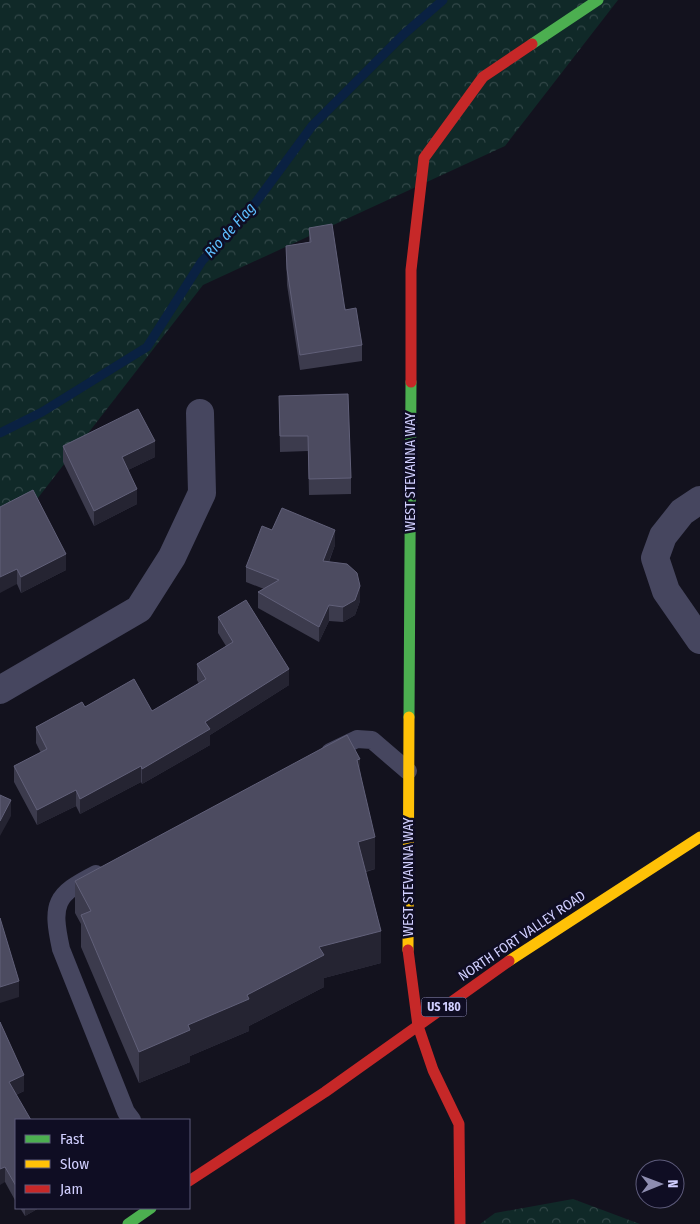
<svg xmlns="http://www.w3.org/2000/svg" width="700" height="1224" font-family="'Fira Sans Condensed',sans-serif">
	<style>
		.forest { fill: url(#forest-crowns) }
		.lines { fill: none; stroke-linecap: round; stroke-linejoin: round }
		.stream { stroke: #0a2142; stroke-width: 9 }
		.lane { stroke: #46465f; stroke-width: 18 }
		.street { stroke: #46465f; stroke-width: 28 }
		.fast { stroke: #4caf50; stroke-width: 11 }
		.slow { stroke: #ffc107; stroke-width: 11 }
		.jam { stroke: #c62828; stroke-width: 11 }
		.wall { fill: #3c3b4d }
		.shaded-wall { fill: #252432 }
		.building { fill: #4c4b60; stroke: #616079 }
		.labels { text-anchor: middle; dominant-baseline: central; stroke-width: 5; stroke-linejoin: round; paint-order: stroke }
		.shield { fill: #0f0d23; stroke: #9795bd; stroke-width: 1 }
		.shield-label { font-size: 12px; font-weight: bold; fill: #d1cfff }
		.street-label { font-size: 14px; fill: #d1cfff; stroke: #0f0d23 }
		.water-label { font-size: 15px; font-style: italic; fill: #5dbeff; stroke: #0f0d23 }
	</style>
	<defs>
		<pattern id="forest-crowns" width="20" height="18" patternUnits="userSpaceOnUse" patternTransform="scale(1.25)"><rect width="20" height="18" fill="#102928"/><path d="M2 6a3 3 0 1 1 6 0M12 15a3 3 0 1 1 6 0" fill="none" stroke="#324748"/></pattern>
	</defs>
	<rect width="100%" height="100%" fill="#13121e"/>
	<path class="forest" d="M0,0h618l-113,146 -302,139 -176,227 -27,12z
		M573,1199l67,25h-160l15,-11z"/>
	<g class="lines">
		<path class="stream" d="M0,433l42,-21 105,-65 55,-86 49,-52 61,-83 92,-92 39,-34"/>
		<path class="lane" d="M330,752l27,-13 15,1 36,31
			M96,874c-41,21 -45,29 -35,75l65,163 6,8"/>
		<path class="street" d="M700,500l-18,12 -19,24 -8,22 11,33 34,49
			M0,690l139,-81 33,-52 30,-64 -2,-80"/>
		<path class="fast" d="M532,44l66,-44
			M409,717l2,-335
			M128,1224l23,-16"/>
		<path class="slow" d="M408,950l1,-233
			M509,961l191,-124"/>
		<path class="jam" d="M411,382v-112l13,-112 59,-81 49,-33
			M408,950l10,76 15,44 26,54 1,100
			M189,1181l136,-89 184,-131"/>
	</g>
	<path class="wall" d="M309,228l53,117v16l-62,9 -13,-85 -1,-39 23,-4z
		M279,396l72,82v16l-42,1 -1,-44 -28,1z
		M63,446l92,11 -27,13 9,34 -43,22 -31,-64z
		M0,507l66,63 -45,23 -4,-9z
		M335,545l-6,17 31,39 -5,14 -12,7 -14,-1 -10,21 -61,-34v-16l6,-3 -18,-7v-15z
		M218,617l71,68 -79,50v10l-68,39 -1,-2 -61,32 -4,-8 -39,19 -23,-43v-16l27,-13 -5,-10v-16l49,-20 67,4 47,-27 -2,-4v-16l29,-18 -8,-13z
		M360,770l15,99 -9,3 15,91 -57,15v9l-75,39v5l-59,25v6l-51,21 -58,-136v-23l-6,-11v-32z
		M0,1022l24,69 -8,4v107l-11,-20z
		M20,1208h19l-14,8z"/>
	<path class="shaded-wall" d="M155,441v16l-33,16v-16z
		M137,489v15l-43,22v-15z
		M335,530v15l-12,31v-15z
		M66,554v16l-45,23v-16z
		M17,569v15l-17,9v-16z
		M360,586v15l-5,14 -12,7v-15z
		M329,605v16l-10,21v-15z
		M289,669v16l-79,50v10l-68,39v-15l63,-47z
		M360,759v32l-3,-31z
		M141,766v16l-61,32v-15z
		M76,790v16l-39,19v-15z
		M11,800v16l-11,20v-15z
		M375,837v32l-17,4v-31z
		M381,931v32l-57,15v9l-75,39v5l-59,25v6l-51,21v-31l49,-27 59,-30 72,-48z
		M19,981v16l-19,6v-16z
		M24,1075v16l-15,7v-16z
		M5,1167v15l-5,3v-16z
		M25,1208h14l-14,8z"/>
	<path class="building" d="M332,224l13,86 11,-2 6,37 -62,10 -13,-86 -1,-23 25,-4 -2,-14z
		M348,394l3,84 -42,1 -1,-43h-28l-1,-40z
		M138,409l17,32 -33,16 15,32 -43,22 -31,-65z
		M33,490l33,64 -45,23 -4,-8 -17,8v-70z
		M282,508l53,22 -12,31 24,3 10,9 3,13 -5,14 -12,7 -14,-2 -10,22 -61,-35 21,-12 -33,-13 16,-41 10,4z
		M246,600l43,69 -84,53 5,7 -68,40 -1,-3 -61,33 -4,-9 -39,20 -23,-44 33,-17 -11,-22 46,-25 3,5 49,-28 18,32 54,-32 -9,-15 36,-22 -15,-25z
		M347,735l13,24 -3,1 18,77 -17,5 23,89 -62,16 5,8 -77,40 2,4 -61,26 2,5 -51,22 -58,-137 10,-4 -16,-30z
		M0,795l11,5 -11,21z
		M0,918l19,63 -19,6z
		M0,1022l24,53 -15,7 22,38h-15v66l-11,-19 -5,2z"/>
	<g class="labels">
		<rect class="shield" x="421.5" y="997.5" width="45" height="19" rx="4"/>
		<g class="shield-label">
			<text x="444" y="1007">US 180</text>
		</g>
		<g class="street-label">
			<text transform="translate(410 472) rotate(-90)">WEST STEVANNA WAY</text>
			<text transform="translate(408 877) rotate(-90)">WEST STEVANNA WAY</text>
			<text transform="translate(522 936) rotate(-34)">NORTH FORT VALLEY ROAD</text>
		</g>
		<g class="water-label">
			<text transform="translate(230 230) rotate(-48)">Rio de Flag</text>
		</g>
	</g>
	<rect x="15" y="1119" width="175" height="90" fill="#0f0d23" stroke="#5d5b7b"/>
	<rect x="25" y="1135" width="25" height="8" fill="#4caf50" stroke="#5d5b7b"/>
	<text x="60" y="1144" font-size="15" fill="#d1cfff">Fast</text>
	<rect x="25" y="1160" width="25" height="8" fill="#ffc107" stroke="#5d5b7b"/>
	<text x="60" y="1169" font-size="15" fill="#d1cfff">Slow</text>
	<rect x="25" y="1185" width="25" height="8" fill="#c62828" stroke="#5d5b7b"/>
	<text x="60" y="1194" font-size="15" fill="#d1cfff">Jam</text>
	<g transform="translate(660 1184) rotate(89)"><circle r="24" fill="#0f0d23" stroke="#5d5b7b"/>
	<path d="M0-4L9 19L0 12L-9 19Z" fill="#8e8db0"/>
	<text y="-8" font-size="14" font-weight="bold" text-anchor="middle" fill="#d1cfff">N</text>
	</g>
</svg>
